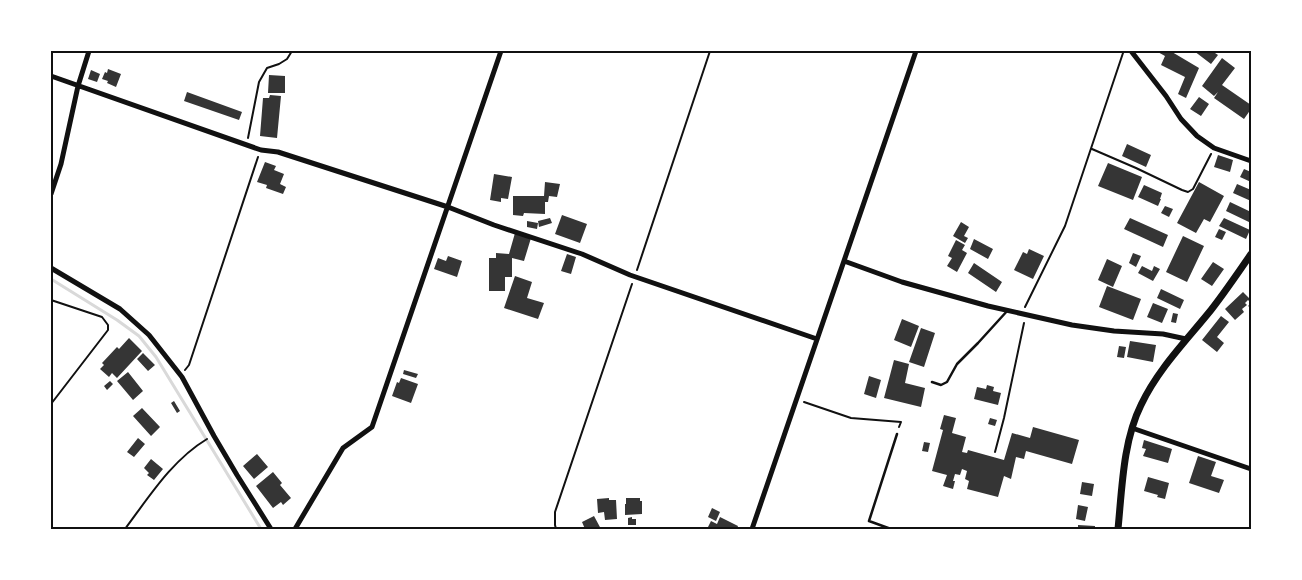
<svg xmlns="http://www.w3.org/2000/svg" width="1302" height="580" font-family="'Source Sans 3',sans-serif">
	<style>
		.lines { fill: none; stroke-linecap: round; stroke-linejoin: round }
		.stream { stroke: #d9d9d9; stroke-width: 3 }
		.building { fill: #353535 }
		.path { stroke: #111; stroke-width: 2 }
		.service { stroke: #111; stroke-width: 2.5 }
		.minor { stroke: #111; stroke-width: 5 }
		.tertiary { stroke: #111; stroke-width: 7 }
		.neatline { fill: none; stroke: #111; stroke-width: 2 }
	</style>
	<rect width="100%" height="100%" fill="#fff"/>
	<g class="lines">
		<path class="stream" d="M51,279l66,41 22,16 17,21 105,172"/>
	</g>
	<path class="building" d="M1156,51h16v1l27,16 -13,30 -8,-4 7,-17 -24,-12 4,-9z
		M1194,51h18l6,4 -7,9z
		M1222,58l13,10 -13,17 29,20v4l-7,10 -30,-21 4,-6 -4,4 -12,-10z
		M108,69l13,5 -5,13 -9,-4 1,-2 -6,-2 3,-7 2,1z
		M91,70l9,4 -3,8 -9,-3z
		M269,75l16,1v17h-17z
		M187,92l55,20 -3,8 -55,-19z
		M270,95l11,1 -4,42 -17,-2 3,-38h6z
		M1199,97l10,7 -8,12 -11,-7z
		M1127,144l24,11 -5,12 -24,-11z
		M1218,155l15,5 -3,12 -16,-5z
		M265,162l11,4 -2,4 10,4 -4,10 6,3 -3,7 -17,-6 1,-3 -10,-3z
		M1108,163l34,14 -9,23 -35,-14z
		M1244,169l7,3v10l-11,-5z
		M494,174l18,3 -4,22 -7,-1v4l-11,-2z
		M545,182l15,2 -3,13 -8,-1 -1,6h-3v12l-21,-1 -1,3 -10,-1v-19h31z
		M1199,182l25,14 -14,26 -6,-3 -8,14 -19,-10z
		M1237,184l14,6v11l-18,-8z
		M1144,185l18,8 -2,6h1l-3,7 -20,-9z
		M1230,202l21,10v11l-25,-12z
		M1165,206l8,3 -4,8 -8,-4z
		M562,215l25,9 -7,19 -25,-9z
		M550,218l2,5 -13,4 -1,-6z
		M1130,218l38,17 -5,12 -39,-18z
		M1224,218l26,12 -4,9 -27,-13z
		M527,221l11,2 -1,6 -10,-2z
		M961,222l8,5 -5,9 4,2 -3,5 -12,-7z
		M1219,229l7,3 -4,8 -7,-3z
		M515,233l16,5 -7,23 -12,-3v19h-7v14h-16v-33h7v-5l13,1z
		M1183,236l21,10 -17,36 -21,-10z
		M974,239l19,10 -5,10 -18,-10z
		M956,240l9,5 -3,5 5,3 -10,19 -10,-6 5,-8 -4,-2z
		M1029,249l15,7 -11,23 -19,-9 9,-18 4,2z
		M1133,253l8,3 -5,11 -7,-4z
		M567,254l9,3 -5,17 -10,-3z
		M448,256l14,5 -5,16 -23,-8 4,-11 8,3z
		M1107,259l15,7 -9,21 -15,-7z
		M1213,262l11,7 -12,17 -11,-7z
		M974,263l28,19 -6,10 -28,-19z
		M1142,266l10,5 2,-5 6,3 -7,12 -15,-8z
		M515,276l17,6 -5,16 17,5 -6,16 -34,-11z
		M1107,286l34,13 -8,21 -34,-13z
		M1161,289l23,11 -4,9 -23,-11z
		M1243,292l7,7 1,-1v10l-3,-2 3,-3 -3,-3 -3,3 2,2 -5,4 2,3 -9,8 -10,-11z
		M1153,303l15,6 -6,14 -15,-6z
		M1173,313l5,1 -2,9 -5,-1z
		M1221,316l8,6 -12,15 7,6 -7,9 -15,-12z
		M902,319l17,7 -8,21 -17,-7z
		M921,328l14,5 -11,34 -15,-5z
		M129,338l13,13 -25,27 -5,-5 -3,4 -9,-8 4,-4 -2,-2 15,-16 2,2z
		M1130,341l26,4 -3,17 -26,-5z
		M1119,346l7,1 -2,11 -7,-1z
		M143,353l12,12 -7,6 -11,-12z
		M894,360l15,4 -4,19 20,5 -4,19 -37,-9z
		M404,370l14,4 -2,4 -13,-4z
		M128,372l15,19 -10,9 -16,-19z
		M869,376l12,4 -5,18 -12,-4z
		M401,378l17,6 -7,19 -19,-7 5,-14 2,1z
		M110,381l3,3 -6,6 -3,-4z
		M987,385l7,2 -1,4 8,2 -3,12 -24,-6 3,-12 9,2z
		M174,401l6,10 -3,2 -6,-10z
		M142,408l18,19 -9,9 -18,-20z
		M944,415l12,3 -4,15 14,4 -4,15 5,1 1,-3 36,10 8,-27 18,5 3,-11 46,13 -7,24 -46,-13 -2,8 -8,-2 -5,22 -7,-3 -6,21 -31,-8 2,-8 -4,-2 2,-8 -5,-2 -2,6 -5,-1 -2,7h2l-2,8 -10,-3 4,-11 -15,-4 11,-41 -3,-1z
		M990,418l7,2 -2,6 -7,-2z
		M138,438l7,6 -11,13 -7,-5z
		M1144,440l28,9 -4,14 -25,-7 3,-7 -4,-1z
		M924,442l6,1 -2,9 -6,-1z
		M257,454l11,13 -14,12 -11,-13z
		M1198,456l18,6 -5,14 13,4 -5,13 -30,-10z
		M151,459l12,10 -9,11 -7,-5 2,-2 -5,-5z
		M273,472l9,11 -2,2 11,13 -8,7 -2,-3 -8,6 -17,-22z
		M1148,477l21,6 -4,16 -8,-2 1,-2 -14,-4z
		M1082,482l12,2 -2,12 -12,-2z
		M609,498v2h7l1,19 -12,1 -1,-8 -6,1 -1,-14z
		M626,498h14v3h2v13l-17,1v-11h1z
		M1078,505l10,2 -3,14 -9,-2z
		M712,508l8,4 -4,9 -8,-4z
		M594,516l7,13h-16l-3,-7z
		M632,517v2h4v6h-8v-7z
		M720,517l18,9 -1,3h-30l4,-8 6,3z
		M1078,525l17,1v3h-17z"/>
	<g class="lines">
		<path class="path" d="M248,138l11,-56 8,-14 12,-4 8,-5 5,-8
			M1092,149l44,19 46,22 6,2 5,-3 18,-35
			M637,270l73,-219
			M51,300l51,17 6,8v5l-57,74
			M1025,307l40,-81 58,-173
			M185,370l4,-5 69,-208
			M804,402l47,16 50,4 -2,5
			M995,452l9,-34 20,-95
			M125,529c24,-32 47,-69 82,-90
			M556,529l-1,-4v-13l77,-228"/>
		<path class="service" d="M932,382l9,3 6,-3 10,-18 21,-21 30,-33
			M891,529l-22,-8 28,-87"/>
		<path class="minor" d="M1131,51l35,45 15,23 16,17 17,12 37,13
			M51,76l210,74 17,2 170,55 46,18 88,29 48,21 187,64
			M51,194l10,-30 17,-78 11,-35
			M844,261l58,21 86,24 84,19 42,6 49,3 23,5
			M51,268l69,41 29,26 33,42 32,59 23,39 34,54
			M1132,428l119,41
			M295,529l48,-81 29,-21 129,-376
			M752,529l164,-478"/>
		<path class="tertiary" d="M1118,529c4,-40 5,-88 23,-124 17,-36 45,-64 70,-95 14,-18 27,-37 40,-56"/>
	</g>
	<rect width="1302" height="580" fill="none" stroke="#ffffff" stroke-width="105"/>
	<rect x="52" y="52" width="1198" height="476" class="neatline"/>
</svg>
